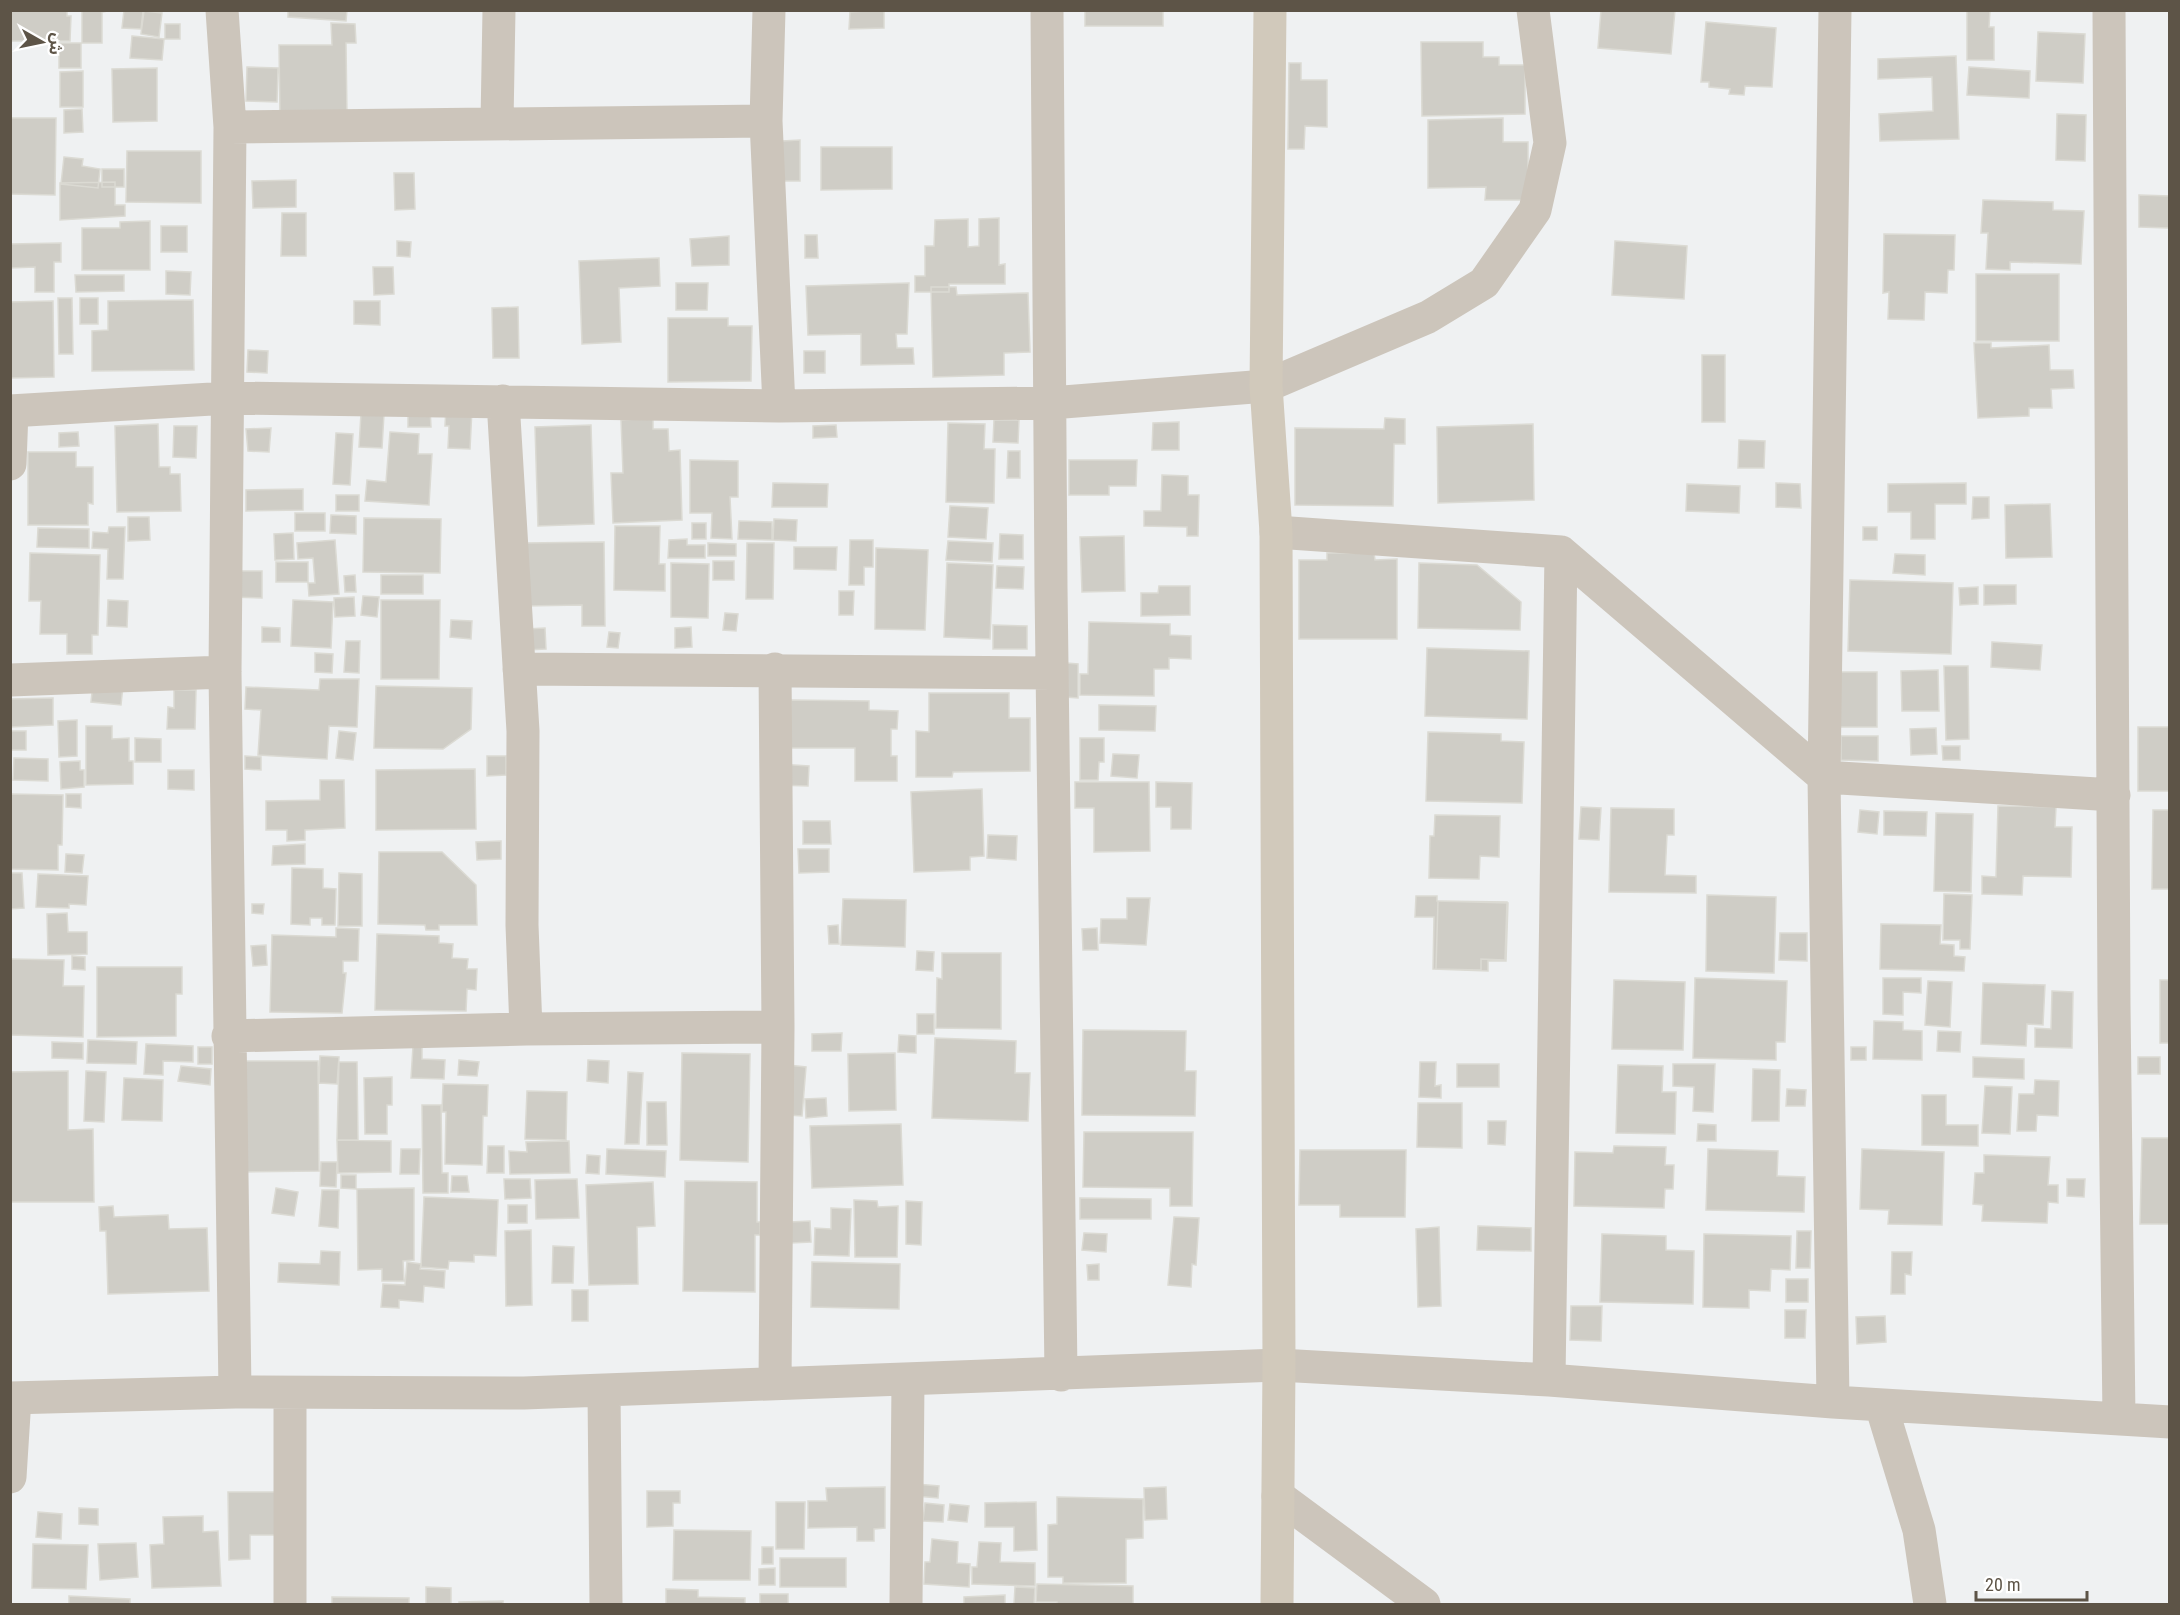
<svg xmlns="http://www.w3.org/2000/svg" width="2180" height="1615" font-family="'Roboto Condensed','Noto Sans Arabic',sans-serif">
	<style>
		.building { fill: #cfcdc6; stroke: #dbdad3; stroke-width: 1.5 }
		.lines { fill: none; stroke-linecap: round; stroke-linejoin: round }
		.street { stroke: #ccc5bb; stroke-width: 33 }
		.secondary { stroke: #d1c9bb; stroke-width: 33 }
	</style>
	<rect width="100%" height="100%" fill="#eff1f2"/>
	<path class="building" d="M10,10h57v6h4l-1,25h-60z
		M82,10h32l-12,2v31h-20z
		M124,10l19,1 -2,18 -19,-1z
		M288,10h59l-1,11 -58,-4z
		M884,10v18l-35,1 1,-17z
		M1085,10h78v16h-78z
		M1601,10h74l-4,44 -73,-6z
		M1967,10h23l-1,17h5v33h-27z
		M144,11l18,2 -3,24 -18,-3z
		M1706,22l70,6 -4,59 -27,-1 -1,9 -15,-1 1,-5 -21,-2v-5h-8z
		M331,23l24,1 1,19h-10l1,73h-67l-1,-71h53z
		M165,24h15v15h-15z
		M2038,32l47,2 -2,49 -47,-2z
		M132,36l32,3 -2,21 -32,-2z
		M1421,42h62v15h16v8h26v49l-103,2z
		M59,43h22v25h-22z
		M1956,56l3,83 -79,2 -1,-27 54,-3 -1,-34 -54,2v-20z
		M1289,63h12v17h26v47l-22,-1 -1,23h-16z
		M247,67l31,1 -1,34 -31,-1z
		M1969,67l61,4 -1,27 -62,-3z
		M157,68v53l-44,1 -1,-53z
		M83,71v36h-23v-35z
		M82,109l1,23 -19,1v-23z
		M2057,114l29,1 -1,46 -29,-1z
		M10,118h46l-1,77 -45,-1z
		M1503,118v24h25v58h-43l1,-13 -58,1v-68z
		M800,140v41h-18v-40z
		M821,147h71v42l-71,1z
		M127,151h74v52l-75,-1z
		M64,157l19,2 -1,7 18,3 -2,19 -37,-4z
		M102,169h22v18h-22z
		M394,173h20l1,36 -20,1z
		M296,180v27l-43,1 -1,-27z
		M115,182v23h10v11l-65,4v-37z
		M2139,195l31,1v42l-1,-10 -30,-1z
		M1983,200l70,2v8l31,1 -3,53 -71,-2v8l-24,-1 2,-36h-7z
		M282,213h24v43h-25z
		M999,218v47l6,-1v20h-56v8h-34v-16h10v-30h9l1,-26 33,-1v28l11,-1v-27z
		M150,221v49h-68v-42h38v-6z
		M161,226h26v26h-26z
		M1884,234l71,1 -1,35h-6l-1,23 -22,-1 -1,28 -36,-1 1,-27 -6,1z
		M805,235h12l1,23h-13z
		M729,236v29l-37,1 -2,-27z
		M397,241l14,1 -1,15 -13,-1z
		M1615,241l72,5 -3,53 -72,-4z
		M61,243v19h-7v30h-19v-25l-25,1v-24z
		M659,258l1,28 -41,2 2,54 -39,2 -3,-83z
		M373,267h20l1,27 -20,1z
		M166,271l25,1 -1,23 -24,-1z
		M1976,274h83v67h-83z
		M75,275h49v16l-48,1z
		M676,283h32l-1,27h-31z
		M909,283l-2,51h-11l1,14h16l1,16 -53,1v-31l-53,1 -2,-49z
		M931,287h25l1,8 71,-2 2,59 -26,1v22l-71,2z
		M58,298h14l1,56h-14z
		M80,298h18v26h-18z
		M193,300l1,70 -102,1v-40l16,-1v-29z
		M53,301l1,76 -44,1v-76z
		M354,301h26v24l-26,-1z
		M518,307l1,51h-26l-1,-50z
		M668,318h60v8h24l-1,55 -83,1z
		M1974,343h17v5l58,-3 1,25h23l1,18 -23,1 1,19h-23v8l-51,2z
		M248,350l20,1 -1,22 -20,-1z
		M804,351h21v22h-21z
		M1702,355h23v67h-23z
		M446,407l26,2 -2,40 -22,-1 1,-22h-4z
		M430,408l1,19h-23v-18z
		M361,413l23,1 -2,34 -23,-1z
		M653,418v11h15l1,22 11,-1 2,70 -69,3 -2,-50h12l-2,-53z
		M1385,418l20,1v25h-11l-1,62 -98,-1v-77l89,1z
		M994,420h25l-1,23 -25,-1z
		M1179,422v28h-27l1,-27z
		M948,423l37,1 -1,25h11l-1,54 -48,-1z
		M158,424l1,43h11v7h10l1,37 -64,1 -2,-86z
		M1533,424l1,76 -96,3 -1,-76z
		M591,425l3,99 -56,2 -3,-99z
		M836,425l1,12 -24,1v-12z
		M174,426h23l-1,32 -23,-1z
		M271,428l-2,24 -21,-1 -2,-22z
		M78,432l1,14 -20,1v-14z
		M390,432l29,2 -1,20h14l-3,51 -64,-4 2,-21 19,2z
		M336,433l17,1 -3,51 -17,-1z
		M1739,440l26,1 -1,27h-26z
		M1008,451h12v27h-13z
		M28,452h48v15h17v37l-5,-1v22h-60z
		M690,460l48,1v36h-8l2,42 -21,-1 1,-25h-22z
		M1069,460h68l-1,26h-27v9h-40z
		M1162,475l26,1v19h11l-1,41h-11v-9l-43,-1v-15h17z
		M773,483l55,1 -1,23h-55z
		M1776,483l24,1 1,24 -25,-1z
		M1966,483v21h-31v35h-24v-27h-23v-28z
		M1687,484l53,2 -1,27 -53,-2z
		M303,489v21l-57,1v-21z
		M336,495h23v16h-23z
		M1973,497h16v21l-17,1z
		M2050,504l2,53 -46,1 -1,-53z
		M950,506l38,2 -2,31 -38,-2z
		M295,513h30v18h-30z
		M331,515l25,1v18l-26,-1z
		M128,517h21l1,23 -22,1z
		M364,518l77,1 -1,54 -77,-1z
		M774,519l23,1 -1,21 -23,-1z
		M739,521l33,1v18l-34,-1z
		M692,523h14v16h-14z
		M615,526h45l-1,38h6v27l-51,-1z
		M109,527h16l-2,52h-16l1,-30 -16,-1 1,-16 15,1z
		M1863,527h14v13h-14z
		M38,528l51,1v19l-52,-1z
		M293,533l1,26 -19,1 -1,-26z
		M1000,534l23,1v24h-24z
		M1124,536l1,55 -43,1 -2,-55z
		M687,539v6h18v13h-37l1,-18z
		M335,540l4,54 -30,2 -1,-13h7l-2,-25 -15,1 -1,-16z
		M850,540h23v27h-9v18h-15z
		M948,541l45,2 -1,19 -46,-2z
		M604,542l1,84h-23v-21l-57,1 -1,-63z
		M708,543l28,1v12h-28z
		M747,543h27l-1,56h-27z
		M794,547h43l-1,23 -42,-1z
		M876,548l52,2 -3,80 -50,-1z
		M30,553l70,2 -2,80h-6v19h-25v-20h-27l1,-33h-12z
		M1327,553h47l1,7 22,-1v80h-98v-79h28z
		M1895,554l30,1v20l-32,-2z
		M713,561h21v19h-21z
		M276,562h32v20h-32z
		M671,563l38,1 -1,54 -37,-1z
		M947,563l46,2 -3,74 -46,-2z
		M1419,563l58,2 44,37 -1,28 -102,-2z
		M997,566l27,1 -1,22 -27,-1z
		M229,571h33v27l-34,-1z
		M355,575l1,17h-11l-1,-16z
		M381,575h42v19h-42z
		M1850,580l103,3 -2,71 -103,-3z
		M1984,585h32v19l-32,1z
		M1159,586h31v29l-49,1v-23h17z
		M1978,587v17l-18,1 -1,-17z
		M839,591h15l-1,24h-14z
		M363,596l16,1 -2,20 -16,-2z
		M354,597l1,19 -20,1 -1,-19z
		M108,600l20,1 -1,26 -20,-1z
		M293,600l40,2 -2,46 -40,-2z
		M381,600h59l-1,79h-58z
		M725,613l13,1 -2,17 -13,-1z
		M451,620l21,1 -1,18 -21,-2z
		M1089,622l81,2v11l21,1v23l-22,-1v11h-15v27l-74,-1v-21h8z
		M993,625l34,1v23h-34z
		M262,627l18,1v14h-18z
		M691,627l1,20 -17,1v-20z
		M545,628l1,21 -20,1v-21z
		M609,632l11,1 -2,15 -11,-1z
		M346,641h14l-1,32 -15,-1z
		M1992,642l50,3 -2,25 -49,-3z
		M1427,648l102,3 -2,68 -102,-3z
		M315,653l18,1 -1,19 -17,-1z
		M1066,663l12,1v34l-13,-1z
		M1944,666h24l1,73 -23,1z
		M1938,670l1,41h-37l-1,-40z
		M1836,672h41v55h-41z
		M320,679h39l-2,48 -28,-1 -2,33 -69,-4 3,-45 -16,-1 1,-22 73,3z
		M93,683l30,3 -2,19 -30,-3z
		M376,686l96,2 -1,41 -28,20 -69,-1z
		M174,690h22l-1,39h-28l1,-22 6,1z
		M929,693h80v25h21v53l-77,1 -1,5h-36v-46l13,1z
		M53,698v27l-43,2v-28z
		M791,700l78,1v9l29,1 -1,18h-6v27h6v25h-42v-33h-65z
		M1099,705l57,1 -1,25 -56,-1z
		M77,720v36l-18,1 -1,-36z
		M86,726h26v13l17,-1v23h4v23l-47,1z
		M2138,727h32v64h-32z
		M1936,728l1,26 -26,1 -1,-26z
		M10,731h16v19h-16z
		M339,731l17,2 -3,27 -17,-2z
		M1428,732l73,2v7l23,1 -2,61 -96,-2z
		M1841,736h37v25l-37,-1z
		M135,738l26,1v23h-26z
		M1080,738h24v24h-5l-1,18h-18z
		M1942,746h18v14h-17z
		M1113,754l26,1 -2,23 -26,-2z
		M245,756l16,1v13l-16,-1z
		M487,756h19v19l-19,1z
		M14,758l34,1v22l-35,-1z
		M80,761v9h4v17l-23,2 -1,-27z
		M778,764l31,2 -1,20 -31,-1z
		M475,769l1,60 -100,1v-60z
		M168,770h26v20l-26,-1z
		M320,780h24l1,48 -40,2v10l-18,1v-11h-21v-29l54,-1z
		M1075,782h74l1,69 -56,1v-44h-19z
		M1156,782l36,1 -1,46h-20v-22h-15z
		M982,789l2,67 -14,1v13l-56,2 -3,-80z
		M10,794l53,1 -1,50h-4v25l-48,-1z
		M66,794h15v14l-15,-1z
		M1998,806l58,1 -1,20h17l-1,50 -48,-1 -1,19 -40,-1v-18l14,1z
		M1581,807l20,1 -2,32 -20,-1z
		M1611,808l63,1v26h-7l-2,40 31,1v17l-87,-1z
		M1860,810l19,2 -2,22 -19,-2z
		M2153,810h17v79h-18z
		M1884,811l43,1 -1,24 -42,-1z
		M1936,813l37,1 -2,78 -37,-1z
		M1435,815l65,1 -1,41 -19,-1 -1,23 -50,-1 1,-42h4z
		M803,821h27l1,23h-28z
		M988,835l29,1 -1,24 -29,-2z
		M501,841v18l-24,1 -1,-18z
		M305,844v20l-33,1 1,-19z
		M798,849h31v23l-30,1z
		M379,852h63l34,33 1,40h-38v5h-13l-1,-5 -47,-1z
		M66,854l18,1 -2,18 -17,-1z
		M292,868l31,1v19l13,1 -1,36h-13v-7h-12v7l-19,-1z
		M10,873h12l2,35 -14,1z
		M339,873l23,1v52h-24z
		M38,874l50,2 -2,29 -17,-1v4l-33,-1z
		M1944,894l28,1 -2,54h-10v-9h-17z
		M1707,895l69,2 -2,76 -68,-2z
		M1416,896h21v5l71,2 -2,58h-18v10l-55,-2 1,-52h-19z
		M1127,898h23l-4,47 -46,-2 1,-24h26z
		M843,899l63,1 -1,47 -64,-2z
		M1438,901l69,1 -2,58 -24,-1v11l-45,-1z
		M252,904h12l-1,10 -11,-1z
		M67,913l1,19h19v22l-39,1 -1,-41z
		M1881,924l60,1 -1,19 14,1v11l11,1 -1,14 -84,-2z
		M838,925l1,19h-10l-1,-18z
		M336,928l23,1 -1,32h-15v12h3l-4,40 -72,-1 2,-77 64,2z
		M1097,928l1,22h-15l-1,-21z
		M1780,933h27v28l-28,-1z
		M377,934l62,2v7l14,1 -1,14 16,1 -1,10h10l-1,21 -9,-1 -1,22 -91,-1z
		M266,945l1,20 -14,1 -2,-20z
		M917,951l17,1 -1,19 -17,-1z
		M942,953h59v76l-65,-1 1,-50 5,1z
		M72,956l13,1v13l-13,-1z
		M10,959l54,1 -1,26h21l-1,51 -73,-2z
		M97,967h85v27h-6v42l-79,1z
		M1695,978l92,3 -2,61h-9v18l-83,-2z
		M1883,978h38v15l-18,-1v23l-20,-1z
		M1614,980l71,2 -2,68 -71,-1z
		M2160,980h10v63h-10z
		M1928,981l24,1 -2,45 -25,-2z
		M1983,983l62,2 -2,40 -16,-1 -1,22 -45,-2z
		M2052,991l21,1 -1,56 -37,-1v-19l16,1z
		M917,1014h17v20h-17z
		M1874,1021l29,1v8l19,1v29l-49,-1z
		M1083,1030l103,1 -1,40h11l-1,45 -113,-1z
		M1938,1031l23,1 -1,20 -23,-1z
		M842,1033l-1,18h-29v-17z
		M899,1035l17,1v17l-18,-1z
		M935,1038l81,3 -1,32h15l-2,48 -96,-3z
		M88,1040l49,2 -1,22 -49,-1z
		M52,1042l31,1v16l-31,-1z
		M146,1044l47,2v16l-30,-1v14l-19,-1z
		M413,1046l9,1v12l23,1 -1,19 -33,-1z
		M198,1047h14v17h-14z
		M1851,1047h15v13h-15z
		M682,1053l68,1 -2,108 -68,-2z
		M895,1053l1,57 -47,1 -1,-57z
		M320,1056l19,1 -2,27 -18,-1z
		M1973,1057l51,2v20l-51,-2z
		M2138,1057h22v17h-22z
		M459,1060l20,2 -2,14 -19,-1z
		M588,1060l21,1 -1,22 -21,-2z
		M242,1061h76l1,110 -77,1z
		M339,1062h18l1,78h-21z
		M1420,1062h16l-1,24 6,-1v13l-22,-1z
		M1457,1064h42v23h-42z
		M1673,1064h42l-2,48 -20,-1 1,-24 -21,-1z
		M788,1065l18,2 -4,49 -14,-1z
		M1618,1065l45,1 -1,26h14l-1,42 -59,-1z
		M181,1066l30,3 -1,16 -32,-4z
		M1753,1069l27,1 -1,51h-27z
		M68,1071v59l25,-1 1,73h-84v-130z
		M86,1071l20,1 -2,50 -20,-1z
		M628,1072l15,1 -4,71h-14z
		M392,1077v28h-5v29h-22l-1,-56z
		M124,1078l39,2 -1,41 -40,-1z
		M2035,1080l24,1 -1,35 -21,-1 -1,16h-19l2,-37h15z
		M443,1084l45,1 -1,31h-4l-1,49 -37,-1 1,-52h-4z
		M1985,1086l27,1 -2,47 -28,-1z
		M1787,1089l19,1 -1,16h-19z
		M527,1091l40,1 -1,48 -41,-1z
		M1922,1095h24v30h32v21l-56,-1z
		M826,1098l1,18 -21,2 -1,-19z
		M647,1102h19l1,43h-20z
		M1418,1103h44v45l-45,-1z
		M422,1105h19l1,68h6v20h-25z
		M1488,1121h18l-1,24 -17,-1z
		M901,1124l2,61 -91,3 -2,-62z
		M1698,1124l18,1v16h-19z
		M1084,1132h109l-1,74h-22v-18l-87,-1z
		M2142,1138h28v86h-30z
		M337,1140l54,1v31l-53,1z
		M569,1141l1,32 -60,1 -1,-23 18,1 -1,-10z
		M488,1146h16v27h-17z
		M1614,1146l52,1 -1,18h9l-1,24h-8l-1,19 -90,-2 1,-54 38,1z
		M401,1149h19l-1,25h-19z
		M607,1149l59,2 -1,26 -59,-3z
		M1708,1149l70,2 -1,25 28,1 -1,35 -98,-2z
		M1862,1149l82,3 -2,73 -54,-1 1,-14 -29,-1z
		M1300,1150h106l-1,67h-65v-12h-41z
		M587,1155l13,1 -1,18 -13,-1z
		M1984,1155l66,2 -2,28h10v18l-10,-1 -1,21 -65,-2 1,-16 -10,-1 2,-31h9z
		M321,1162h16l-1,25 -16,-1z
		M341,1175h15v14l-15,-1z
		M452,1176h15l2,16h-18z
		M504,1179h26l1,19 -26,1z
		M577,1179l2,39 -43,1 -1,-39z
		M2067,1179h18l-1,18 -17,-1z
		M685,1181l72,1v40h3v13h-5v57l-72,-1z
		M653,1182l2,44 -18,1 1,57 -49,1 -3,-100z
		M276,1188l22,4 -4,24 -22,-3z
		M414,1188v72l-11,1 1,20h-22v-12l-24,1 -1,-81z
		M322,1190h17l-1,38 -19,-2z
		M424,1197l74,3 -2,56 -22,-1v7l-25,-1 -1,8 -27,-2z
		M1080,1198l71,1v20h-71z
		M854,1200l23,1 1,6 20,-1 -1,51h-42z
		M906,1201l16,1 -1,43 -15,-1z
		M508,1205h19v18h-19z
		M113,1206l1,11 54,-2 1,14 38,-1 2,63 -101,3 -2,-63h-6l-1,-24z
		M831,1208l20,1 -2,47 -35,-1 1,-27 16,1z
		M1174,1217l25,1 -3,47 -4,-1 -1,23 -23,-2z
		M810,1221l1,21 -20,1 -1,-21z
		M1478,1226l53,2v23l-54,-1z
		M1439,1227l2,79 -23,1 -2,-78z
		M531,1230l1,75 -26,1 -1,-75z
		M1797,1231h14l-1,37h-14z
		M1084,1233l23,1 -1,18 -24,-2z
		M1602,1234l64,2v14l28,1 -1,53 -93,-2z
		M1704,1234l87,2 -1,34 -19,-1 -1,22 -21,-1v18l-46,-1z
		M553,1246l21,1 -1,36h-21z
		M321,1251l19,1 -1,33 -61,-3 1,-19 41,1z
		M1892,1252h20l-1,23 -6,-1v20h-14z
		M407,1262l14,2 -1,5 25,2 -1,17 -20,-2 -1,16 -24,-2v8l-18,-1 2,-23 22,1z
		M812,1262l88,2 -1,45 -88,-2z
		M1099,1264v16h-11l-1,-15z
		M1786,1279h22v23h-22z
		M572,1290h16v31h-16z
		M1571,1306h31l-1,35 -31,-1z
		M1785,1310h21l-1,28h-20z
		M1885,1316l1,26 -29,2 -1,-27z
		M916,1484l23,2 -1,12 -22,-2z
		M885,1487v41l-11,1v12h-17v-14l-49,1v-27h19l-1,-13z
		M1166,1487l1,32 -22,1 -1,-32z
		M647,1491h33v12h-7v23l-26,1z
		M228,1492h49v43h-27v24l-21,1z
		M1057,1497l86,2v39l-17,1v44h-63v-6h-15v-52l9,-1z
		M776,1502h29l-1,47h-28z
		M1036,1502l1,48 -23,1v-24h-29v-24z
		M925,1503l19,2 -1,17 -20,-1z
		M950,1504l19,2 -2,16 -19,-2z
		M79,1508l19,1v16l-19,-1z
		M38,1512l24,2 -1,25 -25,-2z
		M203,1516v16l15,-1 3,55 -69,2 -2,-43 14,-1 -1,-27z
		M674,1530l77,1 -1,49h-77z
		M932,1539l26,3 -1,21 13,1 -1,23 -45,-3 1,-22h5z
		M979,1542l22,1 -1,19 35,1v23l-63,-2v-17h5z
		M136,1543l2,34 -38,3 -2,-36z
		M33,1544l55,1 -2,44 -54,-1z
		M762,1547h11v17h-11z
		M780,1558h66v29h-66z
		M775,1568v17h-16v-16z
		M1037,1584l96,2v18h-76v-2h-21z
		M426,1587l25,1v16h-25z
		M1015,1587l20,1 -1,16h-20z
		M666,1589l32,1v7l47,1v6h-79z
		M760,1594h28v10h-28z
		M1005,1595v9h-41v-7z
		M69,1596l61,3v5h-61z
		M332,1597l77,1v6h-77z
		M503,1601v3h-44v-2z"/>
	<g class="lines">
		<path class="street" d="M222,10l8,117 -5,545 10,720
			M769,10l-3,111 13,285
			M1047,10l4,577 10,788
			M2109,10l5,995 5,414
			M497,122l2,-112
			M230,127l536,-6
			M503,401l20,330 -1,194 4,104
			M10,411l219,-13 550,8 272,-3 215,-17 162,-69 56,-34 51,-73 15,-67 -17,-133
			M10,464l2,-53
			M1276,532l285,20 263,225 290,18
			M519,669l533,4
			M10,680l215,-8
			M228,1036l298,-7 252,-2
			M1549,1380l12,-828
			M775,1383l3,-356 -3,-358
			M604,1391l2,213
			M10,1398l225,-6 289,1 755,-28 270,15 284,22 337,20
			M1833,1402l-9,-625 11,-767
			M1881,1405l38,125 11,74
			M10,1477l5,-79
			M1278,1496l146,108
			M290,1604v-211
			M906,1604l2,-223"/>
		<path class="secondary" d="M1270,10l-4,376 10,146 3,833 -2,239"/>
	</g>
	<rect width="2180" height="1615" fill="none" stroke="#5d5447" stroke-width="24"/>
	<g transform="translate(42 42) rotate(99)" stroke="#ffffff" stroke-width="4.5" paint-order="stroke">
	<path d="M0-4.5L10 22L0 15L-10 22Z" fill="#5d5447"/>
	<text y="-9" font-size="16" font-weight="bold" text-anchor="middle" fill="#5d5447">ش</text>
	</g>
	<path d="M1976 1591v9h111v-9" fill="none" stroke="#5d5447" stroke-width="3"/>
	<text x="1985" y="1591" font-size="18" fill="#5d5447" stroke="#ffffff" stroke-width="4.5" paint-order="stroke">20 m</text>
</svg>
